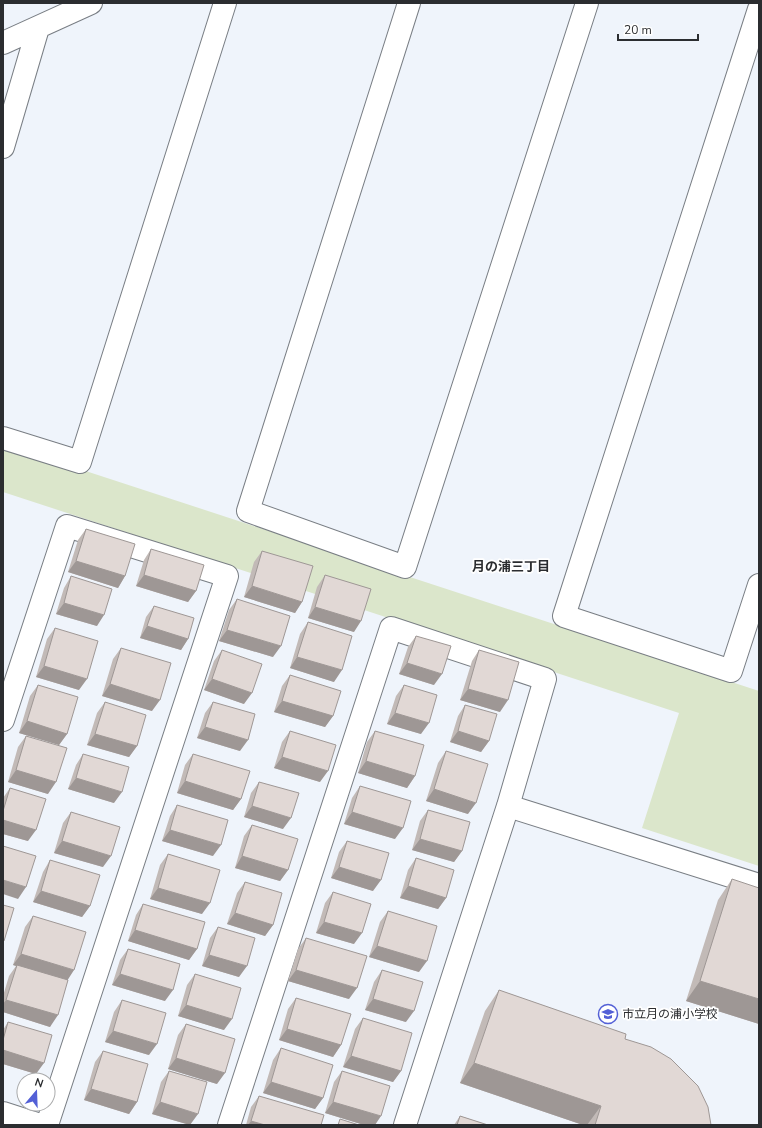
<svg xmlns="http://www.w3.org/2000/svg" width="762" height="1128" font-family="'Nunito Sans','Noto Sans JP',sans-serif">
	<style>
		.park { fill: #dbe6cb }
		.lines { fill: none; stroke-linecap: round; stroke-linejoin: round }
		.street-casing { stroke: #797e84; stroke-width: 24 }
		.street { stroke: #fff; stroke-width: 22 }
		.wall { fill: #c2bab7 }
		.shaded-wall { fill: #9e9795 }
		.building { fill: #e1d8d5; stroke: #9e9795 }
		.labels { text-anchor: middle; dominant-baseline: central; stroke-width: 3.5; stroke-linejoin: round; paint-order: stroke }
		.poi-label { font-size: 12px; fill: #2b2d30; stroke: #fff; text-anchor: start }
		.neighbourhood-label { font-size: 13px; font-weight: bold; fill: #2b2d30; stroke: #fff }
	</style>
	<rect width="100%" height="100%" fill="#eff4fb"/>
	<path class="park" d="M3,444l756,247v175l-117,-38 37,-115 -676,-221z"/>
	<g class="lines">
		<g class="street-casing">
			<path id="street" d="M409,3l-161,508 157,56 182,-564
				M759,9l-195,607 167,55 28,-86
				M3,43l88,-40
				M3,147l35,-119
				M3,438l77,24 145,-459
				M3,720l64,-194 160,50 -180,549
				M508,806l251,79
				M3,1113l37,12
				M229,1125l162,-497 154,51 -37,127 -103,319"/>
		</g>
		<use href="#street" class="street"/>
	</g>
	<path class="wall" d="M86,529l39,47 -7,12 -50,-16 10,-32z
		M151,549l45,42 -8,11 -52,-16 8,-26z
		M262,551l40,51 -7,11 -51,-16 10,-35z
		M325,575l29,57 -46,-14 9,-31z
		M71,576l26,50 -41,-12 8,-26z
		M237,599l36,58 -54,-16 10,-31z
		M154,606l34,33 -7,11 -41,-12 6,-21z
		M308,622l26,60 -44,-14 10,-34z
		M55,628l24,62 -43,-13 11,-38z
		M416,636l18,49 -35,-11 9,-27z
		M121,648l31,63 -50,-15 11,-37z
		M222,650l22,54 -40,-14 10,-29z
		M479,650l21,62 -40,-12 12,-39z
		M290,675l43,41 -8,11 -51,-15 8,-26z
		M38,685l29,49 -8,11 -40,-12 11,-37z
		M404,685l17,49 -34,-10 9,-28z
		M105,702l32,44 -8,11 -42,-12 10,-32z
		M213,702l27,49 -43,-13 8,-25z
		M465,705l24,36 -8,11 -31,-10 8,-26z
		M290,731l30,51 -46,-14 8,-26z
		M375,731l40,45 -8,12 -49,-15 9,-31z
		M26,736l22,58 -40,-12 10,-35z
		M446,751l22,63 -42,-13 12,-38z
		M83,754l31,49 -46,-14 8,-24z
		M193,754l48,45 -8,11 -56,-17 8,-28z
		M259,782l24,47 -39,-12 7,-24z
		M360,786l35,53 -51,-15 8,-26z
		M10,788l18,53 -25,-7v-36z
		M177,805l36,51 -51,-15 8,-25z
		M428,810l34,41 -8,11 -42,-12 8,-29z
		M71,812l32,55 -49,-14 9,-30z
		M252,825l36,45 -8,11 -45,-13 9,-32z
		M347,841l26,50 -42,-13 8,-26z
		M168,854l34,60 -52,-15 10,-34z
		M416,858l30,40 -8,11 -38,-11 8,-28z
		M50,860l40,46 -8,11 -49,-15 10,-30z
		M732,879l27,145 -73,-23 32,-101z
		M245,882l28,43 -8,11 -38,-12 10,-31z
		M333,892l21,52 -38,-11 9,-30z
		M143,904l54,45 -8,11 -61,-19 8,-26z
		M388,911l31,61 -50,-15 11,-35z
		M33,916l34,64 -17,47 -47,-15v-16l6,-20 7,-10 -3,-1 12,-38z
		M218,927l21,50 -37,-11 8,-28z
		M306,938l43,61 -61,-18 10,-32z
		M128,949l37,52 -53,-16 8,-25z
		M382,970l24,52 -41,-12 9,-28z
		M195,974l29,56 -46,-14 9,-31z
		M499,990l126,49 86,86h-128l-123,-42 25,-72z
		M296,998l45,47 -8,12 -54,-17 9,-31z
		M122,1000l27,55 -44,-13 9,-30z
		M363,1018l38,53 -8,11 -50,-15 12,-38z
		M8,1022l28,52 -33,-10v-34z
		M186,1024l31,60 -49,-15 10,-34z
		M281,1048l42,50 -8,11 -52,-16 10,-33z
		M103,1051l34,51 -8,12 -45,-14 11,-38z
		M169,1071l21,54 -38,-11 9,-32z
		M342,1071l33,54h-11l-39,-12 9,-31z
		M259,1096l62,29h-75l5,-18z
		M460,1116l28,9h-34z"/>
	<path class="shaded-wall" d="M76,561l49,15 -7,12 -50,-16z
		M144,575l52,16 -8,11 -52,-16z
		M252,586l50,16 -7,11 -51,-16z
		M64,603l40,12 -7,11 -41,-12z
		M315,607l46,14 -7,11 -46,-14z
		M147,626l41,13 -7,11 -41,-12z
		M227,630l54,16 -8,11 -54,-16z
		M297,657l45,13 -8,12 -44,-14z
		M407,663l35,11 -8,11 -35,-11z
		M44,666l43,13 -8,11 -43,-13z
		M212,679l40,14 -8,11 -40,-14z
		M110,684l50,16 -8,11 -50,-15z
		M468,689l40,11 -8,12 -40,-12z
		M282,701l51,15 -8,11 -51,-15z
		M395,713l34,10 -8,11 -34,-10z
		M27,721l40,13 -8,11 -40,-12z
		M205,727l43,13 -8,11 -43,-13z
		M458,731l31,10 -8,11 -31,-10z
		M95,734l42,12 -8,11 -42,-12z
		M282,757l46,14 -8,11 -46,-14z
		M366,761l49,15 -8,12 -49,-15z
		M16,770l40,12 -8,12 -40,-12z
		M76,778l46,14 -8,11 -46,-14z
		M185,781l56,18 -8,11 -56,-17z
		M434,789l42,14 -8,11 -42,-13z
		M252,806l39,12 -8,11 -39,-12z
		M352,812l51,16 -8,11 -51,-15z
		M3,820l33,10 -8,11 -25,-7z
		M170,830l51,15 -8,11 -51,-15z
		M420,839l42,12 -8,11 -42,-12z
		M62,841l49,15 -8,11 -49,-14z
		M242,856l46,14 -8,11 -45,-13z
		M339,867l42,13 -8,11 -42,-13z
		M3,880l23,7 -8,12 -15,-5z
		M408,886l38,12 -8,11 -38,-11z
		M158,888l52,15 -8,11 -52,-15z
		M41,891l49,15 -8,11 -49,-15z
		M235,913l38,12 -8,11 -38,-12z
		M324,922l38,11 -8,11 -38,-11z
		M135,930l62,19 -8,11 -61,-19z
		M377,946l50,15 -8,11 -50,-15z
		M21,954l53,16 -7,11 -54,-16z
		M209,955l38,11 -8,11 -37,-11z
		M296,970l61,18 -8,11 -61,-18z
		M120,974l53,16 -8,11 -53,-16z
		M700,981l59,18v25l-73,-23z
		M373,999l41,12 -8,11 -41,-12z
		M6,1000l52,15 -8,12 -47,-15v-8z
		M186,1005l46,14 -8,11 -46,-14z
		M287,1029l54,16 -8,12 -54,-17z
		M113,1031l44,13 -8,11 -44,-13z
		M3,1050l41,13 -8,11 -33,-10z
		M351,1056l50,15 -8,11 -50,-15z
		M176,1058l49,15 -8,11 -49,-15z
		M474,1063l127,43 -14,19h-4l-123,-42z
		M271,1082l52,16 -8,11 -52,-16z
		M91,1089l46,13 -8,12 -45,-14z
		M160,1102l38,12 -8,11 -38,-11z
		M333,1102l48,14 -6,9h-11l-39,-12z
		M251,1121l14,4h-17z"/>
	<path class="building" d="M86,529l49,15 -10,32 -49,-15z
		M151,549l53,16 -8,26 -52,-16z
		M262,551l51,15 -11,36 -50,-16z
		M325,575l46,14 -10,32 -46,-14z
		M71,576l41,13 -8,26 -40,-12z
		M237,599l53,17 -9,30 -54,-16z
		M154,606l40,12 -6,21 -41,-13z
		M308,622l44,14 -10,34 -45,-13z
		M55,628l43,13 -11,38 -43,-13z
		M416,636l35,10 -9,28 -35,-11z
		M121,648l50,15 -11,37 -50,-16z
		M222,650l40,14 -10,29 -40,-14z
		M479,650l40,12 -11,38 -40,-11z
		M290,675l51,16 -8,25 -51,-15z
		M38,685l40,12 -11,37 -40,-13z
		M404,685l33,10 -8,28 -34,-10z
		M105,702l41,13 -9,31 -42,-12z
		M213,702l42,12 -7,26 -43,-13z
		M465,705l32,9 -8,27 -31,-10z
		M290,731l46,14 -8,26 -46,-14z
		M375,731l49,14 -9,31 -49,-15z
		M26,736l41,12 -11,34 -40,-12z
		M446,751l42,13 -12,39 -42,-14z
		M83,754l46,13 -7,25 -46,-14z
		M193,754l57,17 -9,28 -56,-18z
		M259,782l40,11 -8,25 -39,-12z
		M360,786l51,15 -8,27 -51,-16z
		M10,788l36,11 -10,31 -33,-10v-9z
		M177,805l51,15 -7,25 -51,-15z
		M428,810l42,12 -8,29 -42,-12z
		M71,812l49,15 -9,29 -49,-15z
		M252,825l46,14 -10,31 -46,-14z
		M347,841l42,12 -8,27 -42,-13z
		M3,846l33,10 -10,31 -23,-7z
		M168,854l52,16 -10,33 -52,-15z
		M416,858l38,12 -8,28 -38,-12z
		M50,860l50,15 -10,31 -49,-15z
		M732,879l27,9v111l-59,-18z
		M245,882l37,11 -9,32 -38,-12z
		M333,892l38,12 -9,29 -38,-11z
		M143,904l62,18 -8,27 -62,-19z
		M3,905l11,3 -10,33 -1,-1z
		M388,911l49,15 -10,35 -50,-15z
		M33,916l53,16 -12,38 -53,-16z
		M218,927l37,11 -8,28 -38,-11z
		M306,938l61,18 -10,32 -61,-18z
		M128,949l52,15 -7,26 -53,-16z
		M17,965l51,15 -10,35 -52,-15z
		M382,970l41,12 -9,29 -41,-12z
		M195,974l46,14 -9,31 -46,-14z
		M499,990l127,44 -1,5 26,8 20,12 27,27 10,21 3,18h-116l6,-19 -127,-43z
		M296,998l55,16 -10,31 -54,-16z
		M122,1000l44,13 -9,31 -44,-13z
		M363,1018l49,15 -11,38 -50,-15z
		M8,1022l44,13 -8,28 -41,-13v-10z
		M186,1024l49,15 -10,34 -49,-15z
		M281,1048l52,17 -10,33 -52,-16z
		M103,1051l45,13 -11,38 -46,-13z
		M169,1071l38,11 -9,32 -38,-12z
		M342,1071l48,15 -9,30 -48,-14z
		M259,1096l65,19 -3,10h-56l-14,-4z
		M460,1116l28,9h-31z
		M340,1119l19,6h-21z"/>
	<defs>
		<g id="school-ring" transform="scale(1)"><circle r="9.5" fill="#fff" stroke="#5360d6" stroke-width="1.5"/><path d="M0-5L7-2L0 1L-7-2ZM-4 1L0 2.5L4 1V4Q0 6-4 4Z" fill="#5360d6"/></g>
	</defs>
	<g fill-rule="evenodd">
		<use href="#school-ring" x="608" y="1014"/>
	</g>
	<g class="labels">
		<g class="poi-label">
			<text x="622" y="1014">市立月の浦小学校</text>
		</g>
		<g class="neighbourhood-label">
			<text x="511" y="567">月の浦三丁目</text>
		</g>
	</g>
	<rect width="762" height="1128" fill="none" stroke="#2b2d30" stroke-width="8"/>
	<g transform="translate(36 1092) rotate(19)"><circle r="19" fill="#ffffff" stroke="#aaabac"/>
	<path d="M0-3L7 15L0 10L-7 15Z" fill="#5360d6"/>
	<text y="-6" font-size="11" font-weight="bold" text-anchor="middle" fill="#2b2d30">N</text>
	</g>
	<path d="M618 34v6h80v-6" fill="none" stroke="#2b2d30" stroke-width="2"/>
	<text x="624" y="34" font-size="12" fill="#2b2d30" stroke="#ffffff" stroke-width="3" paint-order="stroke">20 m</text>
</svg>
